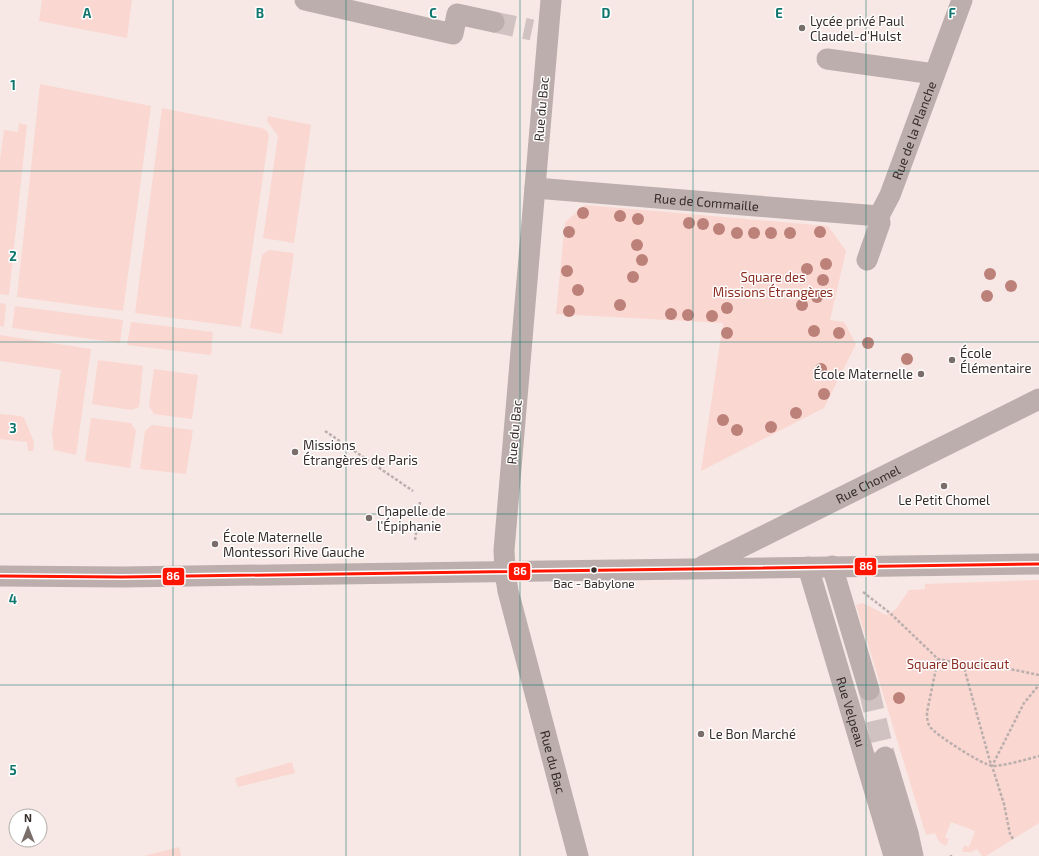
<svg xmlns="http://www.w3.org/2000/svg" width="1039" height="856" font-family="'Exo 2',sans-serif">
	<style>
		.green { fill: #fad7d1 }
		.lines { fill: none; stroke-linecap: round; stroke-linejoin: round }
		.minor-tunnel { stroke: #d0c2c0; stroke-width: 21; stroke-dasharray: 21 10; stroke-linecap: butt }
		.path { stroke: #bbafad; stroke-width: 2.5; stroke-dasharray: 3 2; stroke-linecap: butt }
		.minor { stroke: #bcaeac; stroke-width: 21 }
		.bus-1-casing { stroke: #fff; stroke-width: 6 }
		.bus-1 { stroke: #ff1400; stroke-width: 3 }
		.tree { fill: #bc8179 }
		.grid { fill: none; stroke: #0f766e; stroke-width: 1; stroke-opacity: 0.55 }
		.poi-dot { fill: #7a6e6b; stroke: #fff; stroke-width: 1.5 }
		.bus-dot { fill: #362c2a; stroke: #fff; stroke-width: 1.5 }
		.labels { text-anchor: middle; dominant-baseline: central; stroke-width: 3; stroke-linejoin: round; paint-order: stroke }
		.bus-label { font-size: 12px; fill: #362c2a; stroke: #fff }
		.poi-label { font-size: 13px; fill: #362c2a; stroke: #fff; text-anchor: start }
		.street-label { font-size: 13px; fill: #362c2a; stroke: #fff }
		.park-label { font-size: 13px; fill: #8b2c20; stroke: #fff }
		.grid-label { font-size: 13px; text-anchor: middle; font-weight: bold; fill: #0f766e; stroke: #fff; stroke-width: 3; stroke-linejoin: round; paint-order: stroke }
		.line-badge { stroke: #fff; stroke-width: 1.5 }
		.badge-label { font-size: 11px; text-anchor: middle; font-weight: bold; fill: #fff }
	</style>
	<rect width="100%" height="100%" fill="#f7e8e5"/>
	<path class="green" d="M42,0h90l-5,38 -88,-17z
		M40,84l111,22 -28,205 -106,-14z
		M162,108l99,20 5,2 3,5 -28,192 -106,-14z
		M268,116l43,9 -17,118 -31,-5 15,-102 -11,-15z
		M19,123l8,2 -18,170 -9,-1v-134l4,-30 14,2z
		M585,205l243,21 18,25 -16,69 14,2 12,22 -32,64 -123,63 22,-148 -167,-9 9,-92z
		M269,250l25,3 -12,81 -32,-6 12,-73z
		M0,303l6,1 -2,23 -4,-1z
		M15,306l108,14 -3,23 -108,-15z
		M131,322l82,10 -2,23 -84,-10z
		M0,335l91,14 -15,106 -22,-5 -2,-17 9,-63 -61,-9z
		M98,360l45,6 -4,41 -8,3 -39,-6z
		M154,369l44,6 -6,44 -38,-5 -5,-8z
		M0,414l21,2 3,2 10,24 -1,9h-5l-1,-9 -27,-3z
		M91,418l40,5 5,8 -6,37 -45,-7z
		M152,425l41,5 -7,44 -46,-5 5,-38z
		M1039,580v243l-53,33h-4l-5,-7 -6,3h-9l2,-7 5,2 6,-16 -24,-9 -6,15 4,2 -3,7c-7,-3 -8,-6 -11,-13l-9,2 -70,-230 7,-2 23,12 10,-6 13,-19 16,-1v-5z
		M292,762l3,11 -57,14 -3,-9z
		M179,847l2,9h-37z"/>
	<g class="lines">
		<path class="minor-tunnel" d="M494,22l38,8
			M869,690l16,67"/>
		<path class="path" d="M325,431l88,60
			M419,515l1,-15
			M415,540l2,-13
			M863,592l27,21 48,46 25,5 52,6 24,5
			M938,659l-11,53c0,5 0,10 3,15 6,8 54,39 63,39 14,-1 32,-6 46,-10
			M963,664l28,101
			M1013,839l-3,-5 -6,-30 -12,-38 32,-63 15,-18
			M951,856v-1"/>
		<g class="minor">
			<path d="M305,0l148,34 4,-20 37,8"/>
			<path id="s1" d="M551,0l-47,550 1,22 3,19 70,265"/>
			<path d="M827,59l107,15"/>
			<path id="s2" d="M535,188l344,28"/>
			<path id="s3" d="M867,260l13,-37 -1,-7 11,-21 72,-195"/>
			<path id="s4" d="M703,566l336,-167"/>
			<path d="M832,566l37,124"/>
			<path id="s5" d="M808,567l86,289"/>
			<path d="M0,576l122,1 917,-13"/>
			<path d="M885,757l23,76 5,23"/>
		</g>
		<g class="bus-1-casing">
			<path id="bus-1" d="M0,576l122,1 917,-13"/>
		</g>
		<use href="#bus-1" class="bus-1"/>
	</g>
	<g class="tree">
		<circle cx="583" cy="213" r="6"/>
		<circle cx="620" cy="216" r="6"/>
		<circle cx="638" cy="219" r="6"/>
		<circle cx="689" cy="223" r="6"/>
		<circle cx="703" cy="224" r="6"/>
		<circle cx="719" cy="229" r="6"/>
		<circle cx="569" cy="232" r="6"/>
		<circle cx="820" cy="232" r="6"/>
		<circle cx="737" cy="233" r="6"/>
		<circle cx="754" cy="233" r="6"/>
		<circle cx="771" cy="233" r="6"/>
		<circle cx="790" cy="233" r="6"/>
		<circle cx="637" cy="245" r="6"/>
		<circle cx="642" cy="260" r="6"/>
		<circle cx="826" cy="264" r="6"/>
		<circle cx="807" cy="269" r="6"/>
		<circle cx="567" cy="271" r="6"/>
		<circle cx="990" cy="274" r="6"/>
		<circle cx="633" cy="277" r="6"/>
		<circle cx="823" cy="280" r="6"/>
		<circle cx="1011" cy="286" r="6"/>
		<circle cx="578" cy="290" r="6"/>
		<circle cx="987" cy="296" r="6"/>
		<circle cx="817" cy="297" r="6"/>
		<circle cx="620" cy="305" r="6"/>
		<circle cx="802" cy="305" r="6"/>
		<circle cx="727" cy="308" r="6"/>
		<circle cx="569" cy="311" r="6"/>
		<circle cx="671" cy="314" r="6"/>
		<circle cx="688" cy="315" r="6"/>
		<circle cx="712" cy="316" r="6"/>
		<circle cx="814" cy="331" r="6"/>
		<circle cx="727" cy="333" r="6"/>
		<circle cx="839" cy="333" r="6"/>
		<circle cx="868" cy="343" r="6"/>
		<circle cx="907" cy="359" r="6"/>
		<circle cx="821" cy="369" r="6"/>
		<circle cx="824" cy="394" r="6"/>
		<circle cx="796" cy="413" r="6"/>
		<circle cx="723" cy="420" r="6"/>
		<circle cx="771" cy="427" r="6"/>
		<circle cx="737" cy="430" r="6"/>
		<circle cx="899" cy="698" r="6"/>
	</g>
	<path class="grid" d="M173,0v856M346,0v856M520,0v856M693,0v856M866,0v856M0,171h1039M0,342h1039M0,514h1039M0,685h1039"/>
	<g class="poi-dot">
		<circle cx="802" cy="28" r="4"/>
		<circle cx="952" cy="360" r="4"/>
		<circle cx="921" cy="374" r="4"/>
		<circle cx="295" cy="452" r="4"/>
		<circle cx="944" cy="486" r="4"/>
		<circle cx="369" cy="518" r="4"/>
		<circle cx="215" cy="544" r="4"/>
		<circle cx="701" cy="734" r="4"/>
	</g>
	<circle class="bus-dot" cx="594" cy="570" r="3.5"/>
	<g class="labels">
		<g class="bus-label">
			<text x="594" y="583">Bac - Babylone</text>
		</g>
		<g class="poi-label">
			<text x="810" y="21">Lycée privé Paul<tspan x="810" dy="15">Claudel-d'Hulst</tspan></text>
			<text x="960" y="353">École<tspan x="960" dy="15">Élémentaire</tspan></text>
			<text x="913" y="374" text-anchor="end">École Maternelle</text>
			<text x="303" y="445">Missions<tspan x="303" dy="15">Étrangères de Paris</tspan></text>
			<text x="944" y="500" text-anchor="middle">Le Petit Chomel</text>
			<text x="377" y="511">Chapelle de<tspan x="377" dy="15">l'Épiphanie</tspan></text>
			<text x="223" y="537">École Maternelle<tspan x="223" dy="15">Montessori Rive Gauche</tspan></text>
			<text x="709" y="734">Le Bon Marché</text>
		</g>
		<g class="street-label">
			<text transform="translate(541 109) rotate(-85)">Rue du Bac</text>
			<text stroke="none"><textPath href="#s3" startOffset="139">Rue de la Planche</textPath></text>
			<text stroke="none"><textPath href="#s2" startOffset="172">Rue de Commaille</textPath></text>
			<text transform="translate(514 432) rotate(-85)">Rue du Bac</text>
			<text stroke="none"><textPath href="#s4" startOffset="184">Rue Chomel</textPath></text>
			<text stroke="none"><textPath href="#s5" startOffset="151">Rue Velpeau</textPath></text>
			<text stroke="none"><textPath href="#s1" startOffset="770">Rue du Bac</textPath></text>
		</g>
		<g class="park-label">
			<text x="773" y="277">Square des<tspan x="773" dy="15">Missions Étrangères</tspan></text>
			<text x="958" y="664">Square Boucicaut</text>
		</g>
	</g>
	<g class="grid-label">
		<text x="87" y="18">A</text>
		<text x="260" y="18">B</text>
		<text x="433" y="18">C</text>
		<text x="606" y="18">D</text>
		<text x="779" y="18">E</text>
		<text x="952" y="18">F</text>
		<text x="13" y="90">1</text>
		<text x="13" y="261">2</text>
		<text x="13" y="433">3</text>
		<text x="13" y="604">4</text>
		<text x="13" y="775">5</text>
	</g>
	<g class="line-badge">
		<rect x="854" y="557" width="23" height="19" rx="4" fill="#ff1400"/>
		<rect x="508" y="562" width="23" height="19" rx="4" fill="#ff1400"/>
		<rect x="162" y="567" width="23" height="19" rx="4" fill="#ff1400"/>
	</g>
	<g class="badge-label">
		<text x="866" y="570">86</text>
		<text x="520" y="575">86</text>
		<text x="173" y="580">86</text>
	</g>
	<g transform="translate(28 828)"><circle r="19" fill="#ffffff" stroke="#afabaa"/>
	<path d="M0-3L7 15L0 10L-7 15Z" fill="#7a6e6b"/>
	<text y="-6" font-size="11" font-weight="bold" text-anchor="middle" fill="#362c2a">N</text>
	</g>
</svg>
